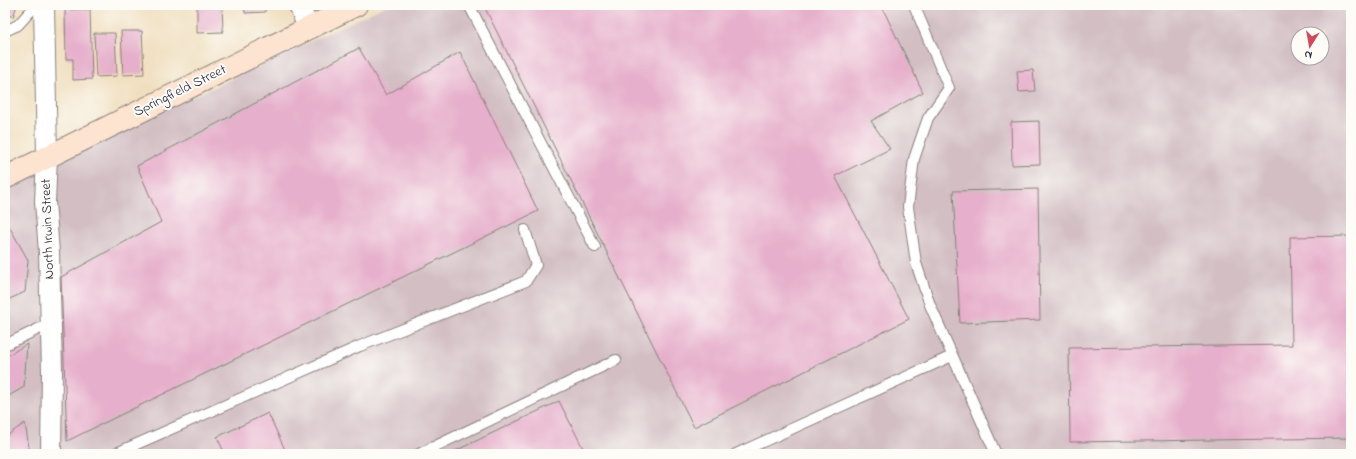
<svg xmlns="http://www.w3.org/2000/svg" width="1356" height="459" font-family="'Indie Flower',sans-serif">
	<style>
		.industrial { fill: #d2bec3; fill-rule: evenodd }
		.building { fill: #e6afcb }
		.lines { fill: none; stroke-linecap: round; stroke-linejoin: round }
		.service-casing { stroke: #89807c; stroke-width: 12 }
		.minor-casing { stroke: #89807c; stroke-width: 22 }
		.secondary-casing { stroke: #89807c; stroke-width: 24 }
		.service { stroke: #fff; stroke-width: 10 }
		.minor { stroke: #fff; stroke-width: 20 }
		.secondary { stroke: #fde4d1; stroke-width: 22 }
		.labels { text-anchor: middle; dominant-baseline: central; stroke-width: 4; stroke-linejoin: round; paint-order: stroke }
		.street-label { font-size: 14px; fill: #22223b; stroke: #fdfcf7 }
	</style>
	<rect width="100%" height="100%" fill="#fdfcf7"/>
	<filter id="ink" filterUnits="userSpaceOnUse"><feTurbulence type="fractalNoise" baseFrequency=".025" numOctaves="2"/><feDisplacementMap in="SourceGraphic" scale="8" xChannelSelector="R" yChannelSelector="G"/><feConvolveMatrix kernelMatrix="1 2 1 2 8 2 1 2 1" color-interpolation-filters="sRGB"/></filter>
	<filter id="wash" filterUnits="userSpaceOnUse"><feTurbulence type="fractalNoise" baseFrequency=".012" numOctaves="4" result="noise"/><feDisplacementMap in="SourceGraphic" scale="16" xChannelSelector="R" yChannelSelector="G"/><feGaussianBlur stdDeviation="0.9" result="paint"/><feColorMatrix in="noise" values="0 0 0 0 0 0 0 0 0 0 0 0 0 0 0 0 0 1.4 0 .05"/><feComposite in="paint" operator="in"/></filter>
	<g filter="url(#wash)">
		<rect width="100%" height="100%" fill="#f0debe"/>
		<path class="industrial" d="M387,5h964v449h-1346v-268zM1298,34h24v24h-24z"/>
		<g id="blocks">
			<path class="building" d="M5,5h12l-4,12 -8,-4z
				M197,5h25l1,27 -26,1z
				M244,5h21v7l-20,1z
				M881,5l42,87 -52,29 19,28 -55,27 74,143 -215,108 -210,-421z
				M90,9l2,70 -19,1v-21h-7l-1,-49z
				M121,31h21l2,43 -21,1z
				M94,33h21l2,43 -21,1z
				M359,48l27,47 74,-43 78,159 -471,230 -6,-164 100,-55 -24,-56z
				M1033,70l2,21 -16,1 -2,-21z
				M1039,121l1,43 -28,1 -1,-43z
				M1038,189l2,131 -80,3 -7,-132z
				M5,219l23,41 -3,32 -20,9z
				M1351,236v202l-281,4 -1,-94 223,-3 -2,-108z
				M27,344l-3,43 -19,11v-41z
				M559,401l27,53h-137z
				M268,413l19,41h-62l-8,-17z
				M25,423l5,31h-25v-17z"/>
		</g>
	</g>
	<g filter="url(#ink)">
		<use href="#blocks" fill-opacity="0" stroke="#89807c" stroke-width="1"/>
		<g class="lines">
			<g class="service-casing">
				<path id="service" d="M469,5l126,242
					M914,5l35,83 -21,30 -14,41 -6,48 8,56 14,42 66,149
					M5,31l13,-6 18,-20
					M5,345l46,-22
					M114,454l246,-108 166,-65 10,-16 -11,-35
					M419,454l197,-94
					M736,454l216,-98"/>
			</g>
			<g class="minor-casing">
				<path id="minor" d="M44,5l3,151 -2,46 4,50 3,119 -1,83
					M299,5l9,23"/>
			</g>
			<g class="secondary-casing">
				<path id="secondary" d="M5,178l351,-173"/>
			</g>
			<use href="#service" class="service"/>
			<use href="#minor" class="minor"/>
			<use href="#secondary" class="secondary"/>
		</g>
	</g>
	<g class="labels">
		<g class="street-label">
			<text transform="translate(180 91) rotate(-26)">Springfield Street</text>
			<text transform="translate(48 229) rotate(-92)">North Irwin Street</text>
		</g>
	</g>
	<rect width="1356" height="459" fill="none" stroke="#fdfcf7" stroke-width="20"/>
	<g transform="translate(1310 46) rotate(191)"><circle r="19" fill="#fdfcf7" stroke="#a5a5ac"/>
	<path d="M0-3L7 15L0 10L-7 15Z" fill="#d1495b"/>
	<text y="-6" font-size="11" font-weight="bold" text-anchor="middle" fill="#22223b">N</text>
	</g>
</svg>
